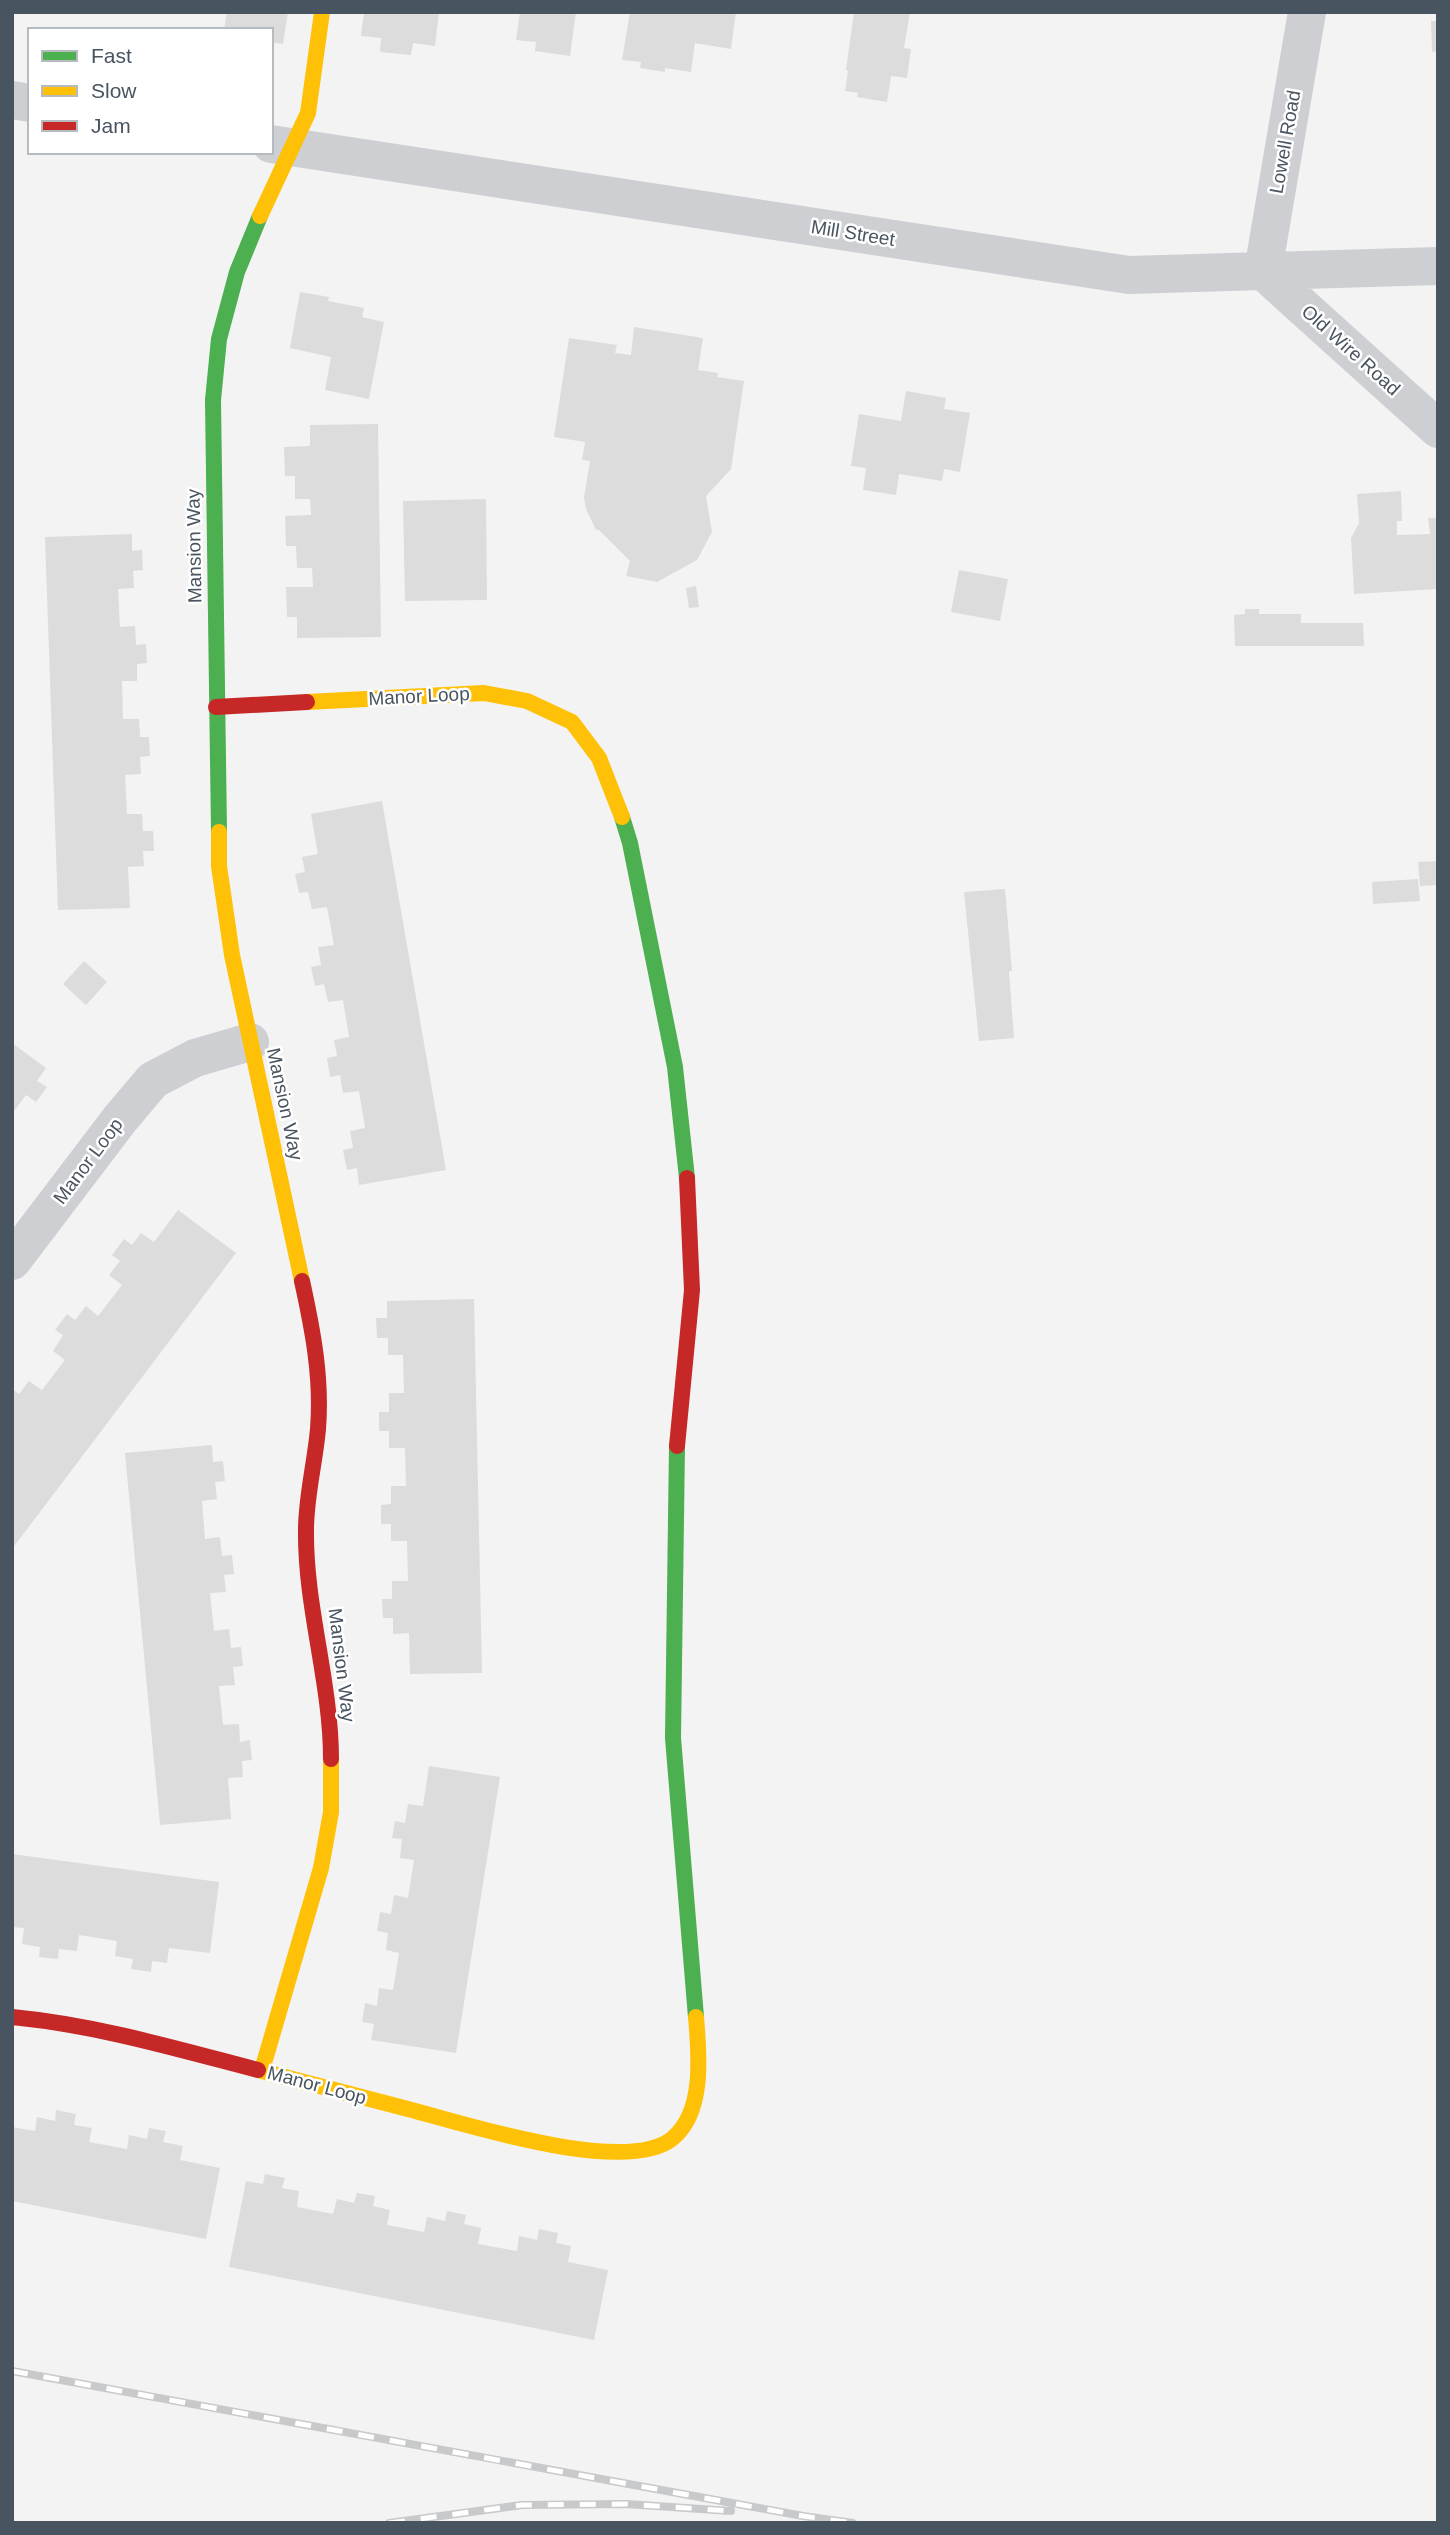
<svg xmlns="http://www.w3.org/2000/svg" width="1450" height="2535" font-family="Helvetica,sans-serif">
	<style>
		.building { fill: #dcdcdd }
		.lines { fill: none; stroke-linecap: round; stroke-linejoin: round }
		.street { stroke: #cdcfd2; stroke-width: 38 }
		.fast { stroke: #4caf50; stroke-width: 16 }
		.slow { stroke: #ffc107; stroke-width: 16 }
		.jam { stroke: #c62828; stroke-width: 16 }
		.rail-casing { stroke: #c8c9cb; stroke-width: 8 }
		.rail { stroke: #fff; stroke-width: 5; stroke-dasharray: 16; stroke-linecap: butt }
		.labels { text-anchor: middle; dominant-baseline: central; stroke-width: 5; stroke-linejoin: round; paint-order: stroke }
		.street-label { font-size: 19px; fill: #495461; stroke: #fff }
	</style>
	<rect width="100%" height="100%" fill="#f3f3f3"/>
	<path class="building" d="M227,12h61l-5,32 -12,-2v-12h-47z
		M364,12h75l-4,34 -22,-3 -2,12 -31,-3 1,-14 -20,-2z
		M520,12h56l-6,44 -35,-5 1,-9 -20,-2z
		M630,12h106l-5,37 -36,-6 -4,29 -26,-4v4l-25,-4 1,-6 -19,-2z
		M854,12h56l-6,36 7,1 -4,29 -16,-2 -4,26 -30,-5 1,-4 -13,-2 3,-20 -2,-1z
		M1431,21h7v30l-6,1z
		M300,292l29,5 -1,4 36,7 -2,9 22,5 -15,77 -44,-9 6,-33 -41,-9z
		M634,327l69,11 -5,32 20,3 -1,4 27,4 -13,88 -25,27 6,36 -15,28 -40,22 -31,-6 4,-15 -31,-31h-3l-10,-21 -2,-12 6,-36 -8,-1 3,-18 -31,-5 15,-99 48,7 -2,8 16,2z
		M906,391l40,7 -2,11 26,4 -10,59 -16,-3 -2,12 -43,-7 -3,21 -33,-5 3,-22 -15,-2 8,-52 42,7z
		M378,424l3,213 -84,1v-21h-10l-1,-30h27l-1,-19h-15l-1,-22h-10l-1,-30 26,-1 -1,-16h-15v-23h-10l-1,-29 26,-1v-21z
		M1401,491l1,30h-5v14l33,-1 -2,-16h10v71l-84,5 -3,-56 8,-15 -2,-29z
		M486,499l1,101 -82,1 -2,-100z
		M132,534v17l10,-1 1,20 -10,1 1,17 -16,1 2,38 15,-1 1,19 10,-1 1,19 -10,1v17h-15l1,38h16l1,18h9l1,19 -10,1 1,17 -16,1 2,39h15l1,17h10l1,20h-11l1,15 -16,1 2,41 -72,2 -13,-373z
		M959,570l49,9 -8,42 -49,-9z
		M696,586l3,21 -10,1 -3,-20z
		M1245,609h14v5h42v9h62l1,23h-129l-1,-31 11,-1z
		M382,801l64,369 -87,15 -2,-17 -10,2 -4,-20 10,-2 -3,-17 15,-3 -6,-37 -16,2 -3,-18 -10,2 -3,-19 10,-2 -3,-16 15,-3 -6,-37 -15,2 -4,-18 -9,2 -4,-19 10,-2 -3,-18 16,-2 -7,-38 -15,2 -4,-17 -9,1 -4,-19 10,-2 -3,-15 16,-3 -7,-40z
		M1438,861v24l-18,1 -2,-24z
		M1418,879l2,22 -47,3 -1,-22z
		M1005,889l7,82h-3l5,67 -35,3 -15,-149z
		M84,961l23,21 -21,23 -23,-21z
		M12,1043l34,25 -9,13 10,6 -11,15 -10,-7 -11,15 -3,-2z
		M178,1210l58,43 -224,296v-160l7,5 10,-13 13,9 23,-30 -12,-9 10,-16 -8,-5 12,-16 8,6 11,-14 12,10 24,-31 -13,-10 11,-14 -8,-6 12,-16 8,6 9,-12 13,9z
		M474,1299l8,374 -72,1 -1,-41 -16,1v-16h-10l-1,-19h10v-18h16l-1,-40h-16v-17h-10v-19l10,-1v-18h15l-1,-38h-16v-17h-10v-19h10v-19h15l-1,-38h-15v-17h-11l-1,-20h11v-17z
		M212,1445l1,17 10,-1 2,20 -10,1 2,17 -15,2 3,38 15,-2 2,19 10,-1 2,19 -10,1 2,17 -16,1 4,38 15,-2 2,19 10,-1 2,19 -10,1 2,18 -16,1 4,39 16,-1 1,18 10,-2 2,20 -10,1 1,16 -15,1 3,41 -71,6 -35,-372z
		M429,1766l71,11 -44,276 -85,-13 3,-16 -12,-2 3,-19 12,3 2,-18 14,2 6,-37 -13,-3 2,-17 -11,-2 3,-19 11,2 3,-19 14,3 6,-38 -14,-2 2,-19 -10,-1 3,-17 10,2 3,-19 15,2z
		M12,1854l207,28 -9,71 -41,-5 -2,15 -15,-2 -1,11 -20,-3 2,-10 -18,-3 2,-15 -38,-6 -2,16 -18,-2 -1,10 -19,-2 1,-10 -18,-3 2,-16 -12,-1z
		M56,2110l20,4 -2,11 18,3 -3,14 38,7 2,-14 18,4 2,-11 17,3 -3,11 20,4 -3,14 40,8 -14,71 -194,-38v-74l23,4 2,-14 18,4z
		M265,2174l20,4 -3,10 17,3 -2,16 36,7 4,-15 17,4 3,-10 18,3 -2,10 17,4 -3,15 37,7 3,-15 18,4 2,-10 19,4 -2,9 17,4 -3,16 39,7 2,-15 18,4 2,-11 19,4 -2,10 15,3 -3,16 40,8 -14,70 -365,-73 17,-86 17,3z"/>
	<g class="lines">
		<path class="street" d="M12,100l18,3
			M271,144l858,131 309,-9
			M1263,271l44,-259
			M1263,271l175,158
			M12,1261l108,-142 33,-39 42,-22 55,-16"/>
		<path class="fast" d="M622,817l8,26 45,224 12,111
			M219,832l-6,-432 6,-61 18,-67 23,-56
			M677,1446l-4,292 23,279"/>
		<path class="slow" d="M260,216l48,-103 14,-101
			M307,702l177,-9 43,8 45,21 27,36 23,59
			M219,832v34l13,89 70,326
			M258,2070c50,13 100,26 150,39 54,14 219,68 265,29 32,-27 26,-84 23,-121
			M262,2070l59,-202 10,-56v-53"/>
		<path class="jam" d="M216,707l91,-5
			M302,1281c11,50 20,97 16,148 -3,34 -12,67 -12,101 -1,77 25,152 25,229
			M677,1446l15,-156 -5,-112
			M12,2017c84,8 165,32 246,53"/>
		<g class="rail-casing">
			<path id="rail" d="M12,2371l791,145 50,7
				M389,2523l133,-18 104,-1 105,7"/>
		</g>
		<use href="#rail" class="rail"/>
	</g>
	<g class="labels">
		<g class="street-label">
			<text transform="translate(1285 142) rotate(-80)">Lowell Road</text>
			<text transform="translate(853 233) rotate(9)">Mill Street</text>
			<text transform="translate(1351 350) rotate(42)">Old Wire Road</text>
			<text transform="translate(194 546) rotate(-91)">Mansion Way</text>
			<text transform="translate(419 696) rotate(-3)">Manor Loop</text>
			<text transform="translate(285 1104) rotate(78)">Mansion Way</text>
			<text transform="translate(88 1161) rotate(-53)">Manor Loop</text>
			<text transform="translate(342 1665) rotate(83)">Mansion Way</text>
			<text transform="translate(317 2085) rotate(15)">Manor Loop</text>
		</g>
	</g>
	<rect width="1450" height="2535" fill="none" stroke="#495461" stroke-width="28"/>
	<rect x="28" y="28" width="245" height="126" fill="#ffffff" stroke="#b6bbc0" stroke-width="2"/>
	<rect x="42" y="51" width="35" height="10" fill="#4caf50" stroke="#b6bbc0" stroke-width="2"/>
	<text x="91" y="63" font-size="21" fill="#495461">Fast</text>
	<rect x="42" y="86" width="35" height="10" fill="#ffc107" stroke="#b6bbc0" stroke-width="2"/>
	<text x="91" y="98" font-size="21" fill="#495461">Slow</text>
	<rect x="42" y="121" width="35" height="10" fill="#c62828" stroke="#b6bbc0" stroke-width="2"/>
	<text x="91" y="133" font-size="21" fill="#495461">Jam</text>
</svg>
